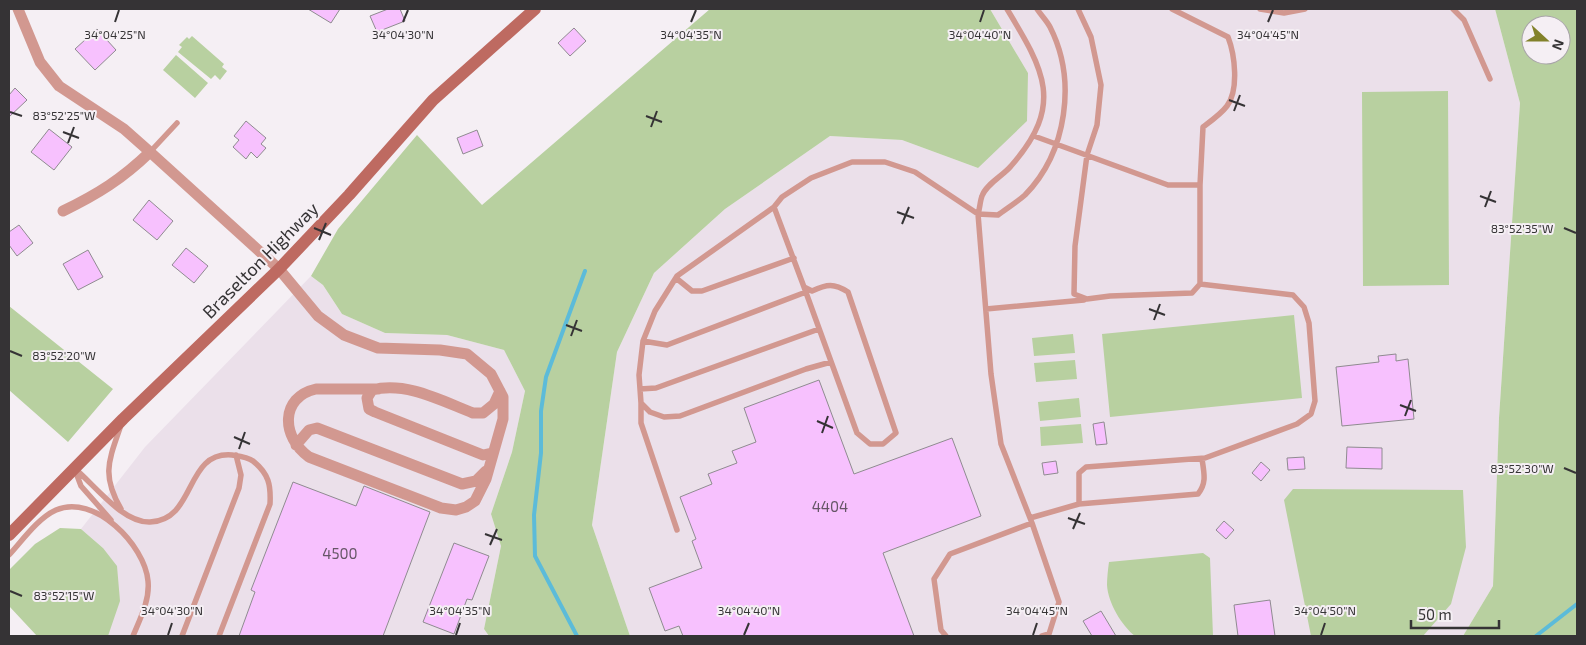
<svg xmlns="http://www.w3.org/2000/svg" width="1586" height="645" font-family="'Exo 2',sans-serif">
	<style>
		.built { fill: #ebe0ea }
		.green { fill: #b8d0a0; fill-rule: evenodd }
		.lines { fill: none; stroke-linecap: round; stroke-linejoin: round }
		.stream { stroke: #5cbbd9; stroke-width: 4 }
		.building { fill: #f7c1fe; stroke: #8f8b90 }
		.service { stroke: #d29890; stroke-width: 5.5 }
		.minor { stroke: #d29890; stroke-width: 11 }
		.secondary { stroke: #be6a61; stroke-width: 12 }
		.ticks { fill: none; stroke: #353335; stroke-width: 2 }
		.labels { text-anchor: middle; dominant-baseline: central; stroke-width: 4; stroke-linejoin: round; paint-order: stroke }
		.number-label { font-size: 15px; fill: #665667 }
		.street-label { font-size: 18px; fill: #353335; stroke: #f5eff4 }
		.ticks-label { font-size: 12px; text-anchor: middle; fill: #353335; stroke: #f5eff4; stroke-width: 4; stroke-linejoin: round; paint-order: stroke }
	</style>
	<rect width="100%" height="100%" fill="#f5eff4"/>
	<path class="built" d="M990,9h505l25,94 -21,315 -6,168 -30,50h-833l-38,-111 25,-173 37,-79 71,-64 105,-73 72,4 76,28 50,-95z
		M311,276l12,9 19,29 43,19 62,2 57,15 21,41 -13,61 -21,62 10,32 -17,83 5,7h-381l-5,-88 -22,-19 64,-82z"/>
	<path class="green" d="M710,9h280l38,64 -1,48 -49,47 -76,-28 -72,-4 -105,73 -71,64 -37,79 -25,173 38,111h-141l-5,-7 17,-83 -10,-32 21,-62 13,-61 -21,-41 -57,-15 -62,-2 -43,-19 -19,-29 -12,-9 27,-47 79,-94 65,70z
		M1495,9h82v627h-114l30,-50 6,-168 21,-315zM1531,25h30v30h-30z
		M192,36l32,28 -2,3 5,4 -7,9 -5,-5 -4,4 -33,-27 4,-5 -3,-2 8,-8 2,2z
		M176,55l32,28 -13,15 -32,-28z
		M1448,91l1,194 -86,1 -1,-194z
		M9,306l104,83 -45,53 -59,-52z
		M1294,315l8,83 -192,19 -8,-83z
		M1073,334l2,19 -41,3 -2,-18z
		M1075,360l2,19 -41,3 -2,-19z
		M1079,398l2,19 -41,4 -2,-19z
		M1081,424l2,19 -42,3 -1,-19z
		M1293,489l170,1 3,57 -15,57 -28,32h-112l-27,-136z
		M60,528l21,1 22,19 14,18 3,35 -12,35h-71l-28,-30v-36l26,-26z
		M1203,553l7,5 3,78h-78c-13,-10 -27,-33 -28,-51 0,-7 1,-16 2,-23z"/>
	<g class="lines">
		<path class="stream" d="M577,636l-42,-80 -1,-41 7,-62v-42l5,-34 39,-106
			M1536,636l41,-32"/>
	</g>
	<path class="building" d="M308,9h32l-9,14z
		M388,9h12l5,12 -28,11 -7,-16z
		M574,28l12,13 -16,15 -12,-13z
		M97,29l19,21 -21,20 -20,-21z
		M15,88l12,12 -18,17v-22z
		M246,121l20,17 -5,6 5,4 -9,10 -6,-6 -5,7 -13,-12 6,-7 -5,-4z
		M49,129l23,18 -18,23 -23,-18z
		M477,130l6,16 -20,8 -6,-16z
		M149,200l24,21 -16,19 -24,-20z
		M19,225l14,18 -16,13 -8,-11v-13z
		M186,248l22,18 -14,17 -22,-18z
		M88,250l15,27 -25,13 -15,-26z
		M1396,354v7l12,-2 6,60 -72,7 -6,-59 43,-5 -1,-6z
		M819,380l35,94 98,-36 29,78 -98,37 31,83h-231l-4,-10 -14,5 -16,-43 53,-20 -10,-27 4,-2 -16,-42 32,-13 -4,-10 29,-11 -5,-12 24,-9 -12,-34z
		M1104,422l3,22 -11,1 -3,-21z
		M1347,447l35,1v21l-36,-1z
		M1304,457l1,12 -17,1 -1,-12z
		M1056,461l2,12 -14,2 -2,-12z
		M1261,462l9,8 -9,11 -9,-8z
		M293,482l63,24 8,-20 66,26 -47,124h-144l16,-44 -4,-2z
		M1224,521l10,9 -8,9 -10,-9z
		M454,543l35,13 -17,44 -5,-1 -13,35 -31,-12z
		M1270,600l5,36h-37l-4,-31z
		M1101,611l15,25h-24l-9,-15z"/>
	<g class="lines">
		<path class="service" d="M1007,9c37,61 58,96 4,157 -7,9 -25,18 -29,30 -2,5 -2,12 -4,18l13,160 10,70 31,79 27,79 -10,32 -7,2
			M1078,9l13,28 10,48 -4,40 -10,30 -12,91 -1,48 13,5 23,-3 82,-3 8,-9v-99
			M1260,9l24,4 21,-4
			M1453,9l11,11 26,59
			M1034,136l134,49h32l3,-58c8,-6 18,-13 24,-21 12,-16 8,-51 1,-69l-56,-28
			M150,152l27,-29
			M774,207l-97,69 -22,35 -12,30 -4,34 2,28 9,9 14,5 16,-1 126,-47 25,-7
			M676,278l16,13h10l92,-33
			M804,287l53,146 13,11h13l13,-11 -48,-141c-14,-9 -21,-8 -36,-1l-8,-4 -30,-80 8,-10 29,-19 41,-16h33l30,10 63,42 20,1c8,-6 19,-13 27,-20 42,-43 52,-115 25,-168 -3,-6 -9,-12 -13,-18
			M986,309l98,-9
			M643,341l24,4 139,-53
			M640,389l16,-1 163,-59
			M641,403v20l36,107
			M121,425c-12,35 -20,50 0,84
			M74,468c20,16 48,55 76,54 47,-2 34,-71 82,-67 7,1 16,2 21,6 16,13 18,24 17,43l-51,132
			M75,470l6,16 30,34
			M1079,504l119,-10c9,-11 6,-21 4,-35
			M1030,518l49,-14v-31l7,-6 119,-9 92,-34 14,-10 4,-13 -6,-78 -5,-16 -11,-12 -93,-11
			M9,555c13,-14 29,-37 47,-45 38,-17 89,35 92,71 2,19 -8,38 -15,55
			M182,636l57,-148 2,-13 -5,-20
			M946,636l-5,-6 -7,-51 16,-25 82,-31"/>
		<path class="minor" d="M18,9l22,53 19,24 65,43 26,23 129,117 39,47 26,19 34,13 62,2 27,4 24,20 12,23v22l-17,60 -11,22 -9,6 -10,3 -15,-2 -132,-51c-28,-20 -29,-60 7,-68h62
			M63,211c35,-17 59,-32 87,-59
			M296,445l13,-15 8,-2 145,56 14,-3 10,-10
			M492,453l-9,2 -108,-43 -6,-3 -2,-11 5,-8c34,-9 70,11 101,23h10l11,-9 6,-13"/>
		<path class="secondary" d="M9,535l114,-116 156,-150 70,-74 84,-95 102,-91"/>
	</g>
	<path class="ticks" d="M115,22l4,-12M403,22l5,-12M691,22l5,-12M980,22l4,-12M1268,22l5,-12M1229,100l16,6M1234,111l6,-16M10,112l12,4M646,116l16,6M651,127l6,-16M63,132l16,6M68,143l6,-16M1480,196l16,6M1485,207l6,-16M897,212l17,6M902,224l7,-17M314,228l17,7M1564,228l12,5M319,240l7,-17M1149,309l16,6M1154,320l6,-16M566,325l16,6M571,336l6,-16M10,351l12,5M1400,405l16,6M1405,416l6,-16M817,421l16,7M822,433l6,-17M234,437l16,7M239,449l6,-17M1564,468l12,5M1068,518l17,6M1073,529l7,-16M485,534l17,6M490,545l7,-16M10,591l12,5M168,635l4,-12M456,635l4,-12M744,635l5,-12M1033,635l4,-12M1321,635l4,-12"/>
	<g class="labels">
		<g class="number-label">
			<text x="830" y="506">4404</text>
			<text x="340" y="553">4500</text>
		</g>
		<g class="street-label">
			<text transform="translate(260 260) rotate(-45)">Braselton Highway</text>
		</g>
	</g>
	<g class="ticks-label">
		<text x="115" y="39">34°04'25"N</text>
		<text x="403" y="39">34°04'30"N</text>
		<text x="691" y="39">34°04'35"N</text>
		<text x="980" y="39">34°04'40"N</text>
		<text x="1268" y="39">34°04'45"N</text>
		<text x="64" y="120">83°52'25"W</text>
		<text x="1522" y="233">83°52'35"W</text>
		<text x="64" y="360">83°52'20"W</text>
		<text x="1522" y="473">83°52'30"W</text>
		<text x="64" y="600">83°52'15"W</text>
		<text x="172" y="615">34°04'30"N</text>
		<text x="460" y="615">34°04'35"N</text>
		<text x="749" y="615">34°04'40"N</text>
		<text x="1037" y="615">34°04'45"N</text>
		<text x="1325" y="615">34°04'50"N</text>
	</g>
	<rect width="1586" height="645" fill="none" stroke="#353335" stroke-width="20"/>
	<g transform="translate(1546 40) rotate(111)"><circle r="24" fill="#f5eff4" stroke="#a8a4a8"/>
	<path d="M0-4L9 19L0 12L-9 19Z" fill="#82812a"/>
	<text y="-8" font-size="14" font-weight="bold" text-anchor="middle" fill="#353335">N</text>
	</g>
	<path d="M1411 620v8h88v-8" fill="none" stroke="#353335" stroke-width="2.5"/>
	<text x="1418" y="620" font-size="15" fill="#353335" stroke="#f5eff4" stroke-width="4" paint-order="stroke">50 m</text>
</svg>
